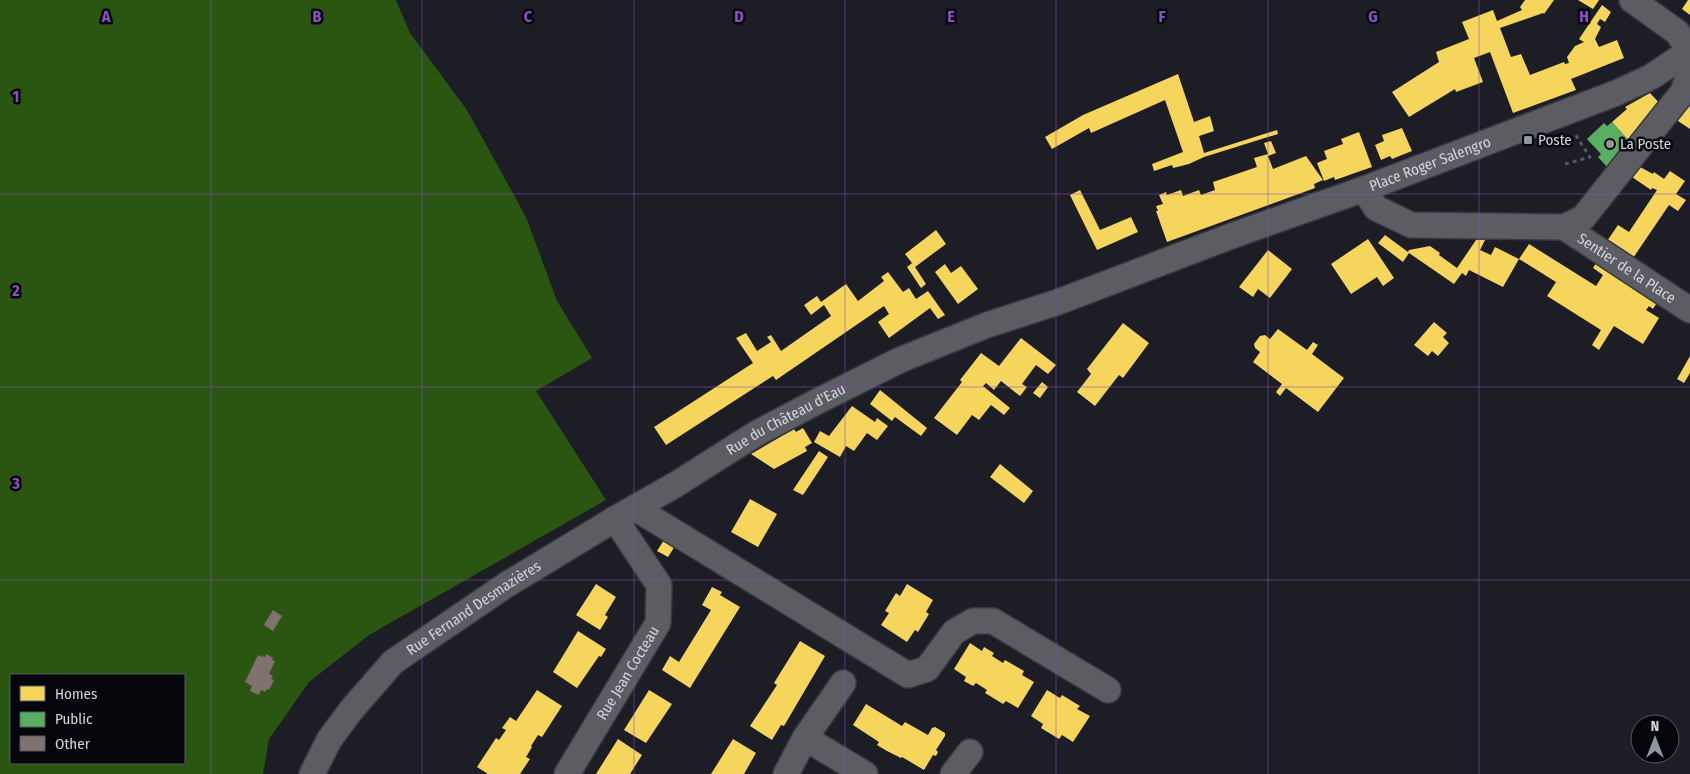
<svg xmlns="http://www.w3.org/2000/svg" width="1690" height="774" font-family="'Fira Sans Condensed',sans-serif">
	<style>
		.forest { fill: #2b5611; fill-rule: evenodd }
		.homes { fill: #f6d55c }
		.public { fill: #5aae61 }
		.building { fill: #7f726f }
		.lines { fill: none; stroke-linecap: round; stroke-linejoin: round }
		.minor-casing { stroke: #383940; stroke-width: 28 }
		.path { stroke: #585960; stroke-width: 3; stroke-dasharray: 4 4; stroke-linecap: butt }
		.minor { stroke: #5c5d63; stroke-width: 25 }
		.grid { fill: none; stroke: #8d4ec5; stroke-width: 1; stroke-opacity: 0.55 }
		.poi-dot { fill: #93959e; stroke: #05060c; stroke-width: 2 }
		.labels { text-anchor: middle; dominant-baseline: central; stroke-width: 5; stroke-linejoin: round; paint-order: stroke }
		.poi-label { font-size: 15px; fill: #d3d5df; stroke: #05060c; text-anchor: start }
		.street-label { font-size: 15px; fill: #d3d5df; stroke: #05060c }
		.grid-label { font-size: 16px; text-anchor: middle; font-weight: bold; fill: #8d4ec5; stroke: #05060c; stroke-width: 5; stroke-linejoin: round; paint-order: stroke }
	</style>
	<rect width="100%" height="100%" fill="#1c1d25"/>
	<path class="forest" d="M0,0h396l14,33 57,77 59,107 31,84 35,57 -56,33 70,109 -237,135 -60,47 -40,57 -6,35h-263zM11,675h173v88h-173z"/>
	<path class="homes" d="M1525,0h29l-10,14 -1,-1 -43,15 11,29 10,-3 9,21 34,-13 1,2 4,-1 -2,-6 8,-11 9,-4 -5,-3 23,-34 9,7 -6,10 -5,-3 -3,5 4,3 -6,12 4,8 18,-7 7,18 -53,21 5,11 -63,23 -23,-61 -16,6 9,24 -27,10 -1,-3 -46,28 -17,-25 47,-30 -3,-10 33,-13 -7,-17 31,-12 4,11 25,-11 -2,-3z
		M1578,0h21l-6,9z
		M1688,0h2v15l-8,-6z
		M1178,74l16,48 16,-6 4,15 -15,5 5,17 73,-23 1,4 -74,23 -15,7 -16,4 -1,-3 -18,6 -2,-7 31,-12 -18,-52 -74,33 -2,-5 -37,21 -7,-12 38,-22z
		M1650,93l13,14 -33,35 -18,-20 15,-13 -2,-2z
		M1690,99v30l-15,-10z
		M1402,128l10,23 -20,8 -2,-3 -9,4 -6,-15 9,-4 -2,-6z
		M1359,132l13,35 -37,13 -1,-3 -10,4 -7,-18 10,-4 -3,-8 19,-7 -2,-5z
		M1271,141l5,12 -8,3 5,13 33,-13 17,24 -9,4 1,4 -148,54 -11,-31h2l-2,-5 7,-2 -4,-9 7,-3 1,3 14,-5 2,6 16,-6 2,5 14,-5 -2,-8 44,-15 -3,-9 14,-4 -4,-11z
		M1640,167l13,7 1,-2 10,7 6,-8 15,10 -9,13 10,6 -8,11 -9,-6 -40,59 -26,-17 15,-22 11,7 28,-42 -5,-2 -1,2 -19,-13z
		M1080,190l20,40 31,-13 7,15 -41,18 -27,-55z
		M936,230l10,14 -31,23 11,17 -5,4 -14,-21 5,-4 -7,-9z
		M1385,235l23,17 1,-2 21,-4 10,7 -1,2 18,13 19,-28 10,-2 -6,12 11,5 4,-8 24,12 -16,28 -34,-17 -3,6 -4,-3 -8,11 -45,-31 -6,9 -25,-19z
		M1368,239l26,39 -11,8 -6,-9 -26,17 -20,-30z
		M1529,244l67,42 7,-11 -10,-7 7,-11 61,39 -8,13 -4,-3 -3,4 13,8 -16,26 -29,-18 -15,24 -7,-5 9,-15 -54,-34 9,-14 -37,-23z
		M1268,250l24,19 -22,29 -12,-9 -5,8 -14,-10z
		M945,264l6,9 10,-7 17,23 -20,15 -23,-32z
		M888,272l15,20 6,-4 7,11 12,-8 17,24 -7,4 -8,-11 -41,30 -11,-16 11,-8 -5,-8 -108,74 -3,-4 -107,69 -12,-18 99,-64 -17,-25 10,-5 11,18 14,-9 -4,-5 4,-2 10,16 50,-35 -7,-11 -13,10 -7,-10 13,-9 4,6 25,-18 12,17 26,-20 -3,-4z
		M1434,322l13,11 -4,4 6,6 -11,13 -6,-5 -4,5 -14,-11z
		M1123,323l26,20 -26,35 -4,-3 -24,31 -18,-14 14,-18 -4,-5z
		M1278,329l29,21 6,-8 5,3 -6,9 32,24 -26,34 -32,-24 -6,8 -4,-4 6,-8 -29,-22 7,-10 -5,-4 -1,-4 6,-8 5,-1 5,4z
		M1021,338l35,27 -8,9 -12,-9 -14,19 5,3 -7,9 -19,-15 -7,9 -8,-7 -3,3 27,22 -6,7 -13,-10 -12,15 -7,-5 -15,20 -23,-17 28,-36 -2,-2 21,-27 18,13z
		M1690,356v17l-6,10 -7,-4z
		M1042,382l6,5 -8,11 -7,-5z
		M880,390l47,38 -6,8 -26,-19 -3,4 -22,-17z
		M852,406l23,16 2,-4 11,8 -11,14 -10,-7 -13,18 -8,-5 -6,11 -26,-15 6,-11 9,5z
		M803,428l9,15 -7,4 2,4 -33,18 -23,-15 43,-25 2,3z
		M819,451l9,6 -25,38 -10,-5z
		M1000,464l33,27 -9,12 -34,-26z
		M750,499l27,15 -19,33 -27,-15z
		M664,540l11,6 -7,11 -11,-6z
		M596,584l20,13 -11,18 3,2 -8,13 -24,-15z
		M907,584l26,16 -7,12 3,2 -11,18 -3,-2 -8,12 -26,-17 8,-12 -4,-2 11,-18 4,3z
		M712,587l10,5 -2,3 20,12 -50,81 -28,-18 8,-14 9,6 32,-52 -9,-5z
		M578,631l28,18 -5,8 -2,-1 -22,32 -24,-16z
		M800,641l25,15 -41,70 -3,-1 -9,15 -22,-14 27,-41 -3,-2z
		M970,643l12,8 2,-4 10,6 -2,3 11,7 2,-3 19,11 -2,4 12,7 -16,26 -12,-7 -3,3 -18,-11 2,-3 -11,-7 -3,3 -9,-5 2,-4 -12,-8z
		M537,690l25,16 -20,31 -4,-2 -7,11 1,1 -6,10 4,2 -10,15h-32l-11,-7 19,-29 3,2 7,-10 -4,-2 8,-11 6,4z
		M649,690l23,14 -26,39 -22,-13z
		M1047,690l13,8 2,-3 18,11 -3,3 13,7 -17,26 -11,-7 -3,4 -18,-11 2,-4 -12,-8z
		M866,704l36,22 3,-4 23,13 4,-7 3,-1 10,6v3l-9,14 2,2 -2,4 -3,-1 -9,15 -22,-13 -1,1 -14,-7 -10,-6 2,-3 -26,-17z
		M618,739l24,16 -12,19h-34z
		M733,739l23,14 -12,21h-33z"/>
	<path class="public" d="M1612,122l18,20 -22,26 -10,-11 3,-3 -14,-15 17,-16 3,3z"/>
	<path class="building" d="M273,610l9,6 -9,15 -9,-6z
		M266,654l7,4 -1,2 3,1 -6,13 4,2 -2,3 3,1 -5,10 -2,-1 -2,3 -4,-2 -2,5 -9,-4 2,-5 -7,-4 13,-27 4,2 1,-1 2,1z"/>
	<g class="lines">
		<g class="minor-casing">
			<g id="minor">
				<path d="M1364,189l12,19 35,17 153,2 19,-9 100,-126 5,-15 2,-26"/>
				<path id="s1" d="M1564,227l126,83"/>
				<path d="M635,508l273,167 19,-6 27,-37 19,-11h20l115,69"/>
				<path d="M805,738l60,36"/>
				<path id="s2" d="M312,774l17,-34 23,-31 41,-47 113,-77 109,-66 60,-34 82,-52 65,-34 78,-39 87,-35 71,-23 176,-67 130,-46 252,-96 35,-16 39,-26 -13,-19 -45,-32"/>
				<path id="s3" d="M567,774l91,-151 1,-38 -44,-66"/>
				<path d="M786,774l19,-36 38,-55"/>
				<path d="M953,774l17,-22"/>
			</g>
		</g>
		<path class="path" d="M1565,164l25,-7 -15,-23"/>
		<use href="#minor" class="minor"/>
	</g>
	<path class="grid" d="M211,0v774M422,0v774M634,0v774M845,0v774M1056,0v774M1268,0v774M1479,0v774M0,194h1690M0,387h1690M0,580h1690"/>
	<g class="poi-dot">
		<rect x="1523" y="135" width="10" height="10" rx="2.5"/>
		<circle cx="1610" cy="144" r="5"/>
	</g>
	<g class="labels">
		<g class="poi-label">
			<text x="1538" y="140">Poste</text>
			<text x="1620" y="144">La Poste</text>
		</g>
		<g class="street-label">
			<text stroke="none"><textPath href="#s2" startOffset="1295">Place Roger Salengro</textPath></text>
			<text stroke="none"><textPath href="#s1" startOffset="75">Sentier de la Place</textPath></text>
			<text stroke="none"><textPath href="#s2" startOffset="601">Rue du Château d'Eau</textPath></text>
			<text stroke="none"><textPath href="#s2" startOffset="236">Rue Fernand Desmazières</textPath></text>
			<text stroke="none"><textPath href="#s3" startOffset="118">Rue Jean Cocteau</textPath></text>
		</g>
	</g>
	<g class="grid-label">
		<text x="106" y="22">A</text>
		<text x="317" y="22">B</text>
		<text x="528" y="22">C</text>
		<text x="739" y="22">D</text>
		<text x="951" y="22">E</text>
		<text x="1162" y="22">F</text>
		<text x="1373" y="22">G</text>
		<text x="1584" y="22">H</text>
		<text x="16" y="102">1</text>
		<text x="16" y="296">2</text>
		<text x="16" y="489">3</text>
	</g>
	<rect x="10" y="674" width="175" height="90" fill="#05060c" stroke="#575960"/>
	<rect x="20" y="686" width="25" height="15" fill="#f6d55c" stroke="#575960"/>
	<text x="55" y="699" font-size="15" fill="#d3d5df">Homes</text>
	<rect x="20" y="712" width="25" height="15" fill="#5aae61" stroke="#575960"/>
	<text x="55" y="724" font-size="15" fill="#d3d5df">Public</text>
	<rect x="20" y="736" width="25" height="15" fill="#7f726f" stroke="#575960"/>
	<text x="55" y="749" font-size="15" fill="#d3d5df">Other</text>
	<g transform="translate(1655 739)"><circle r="24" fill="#05060c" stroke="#575960"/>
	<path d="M0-4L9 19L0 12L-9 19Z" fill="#93959e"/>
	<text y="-8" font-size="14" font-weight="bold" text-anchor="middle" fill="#d3d5df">N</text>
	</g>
</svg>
